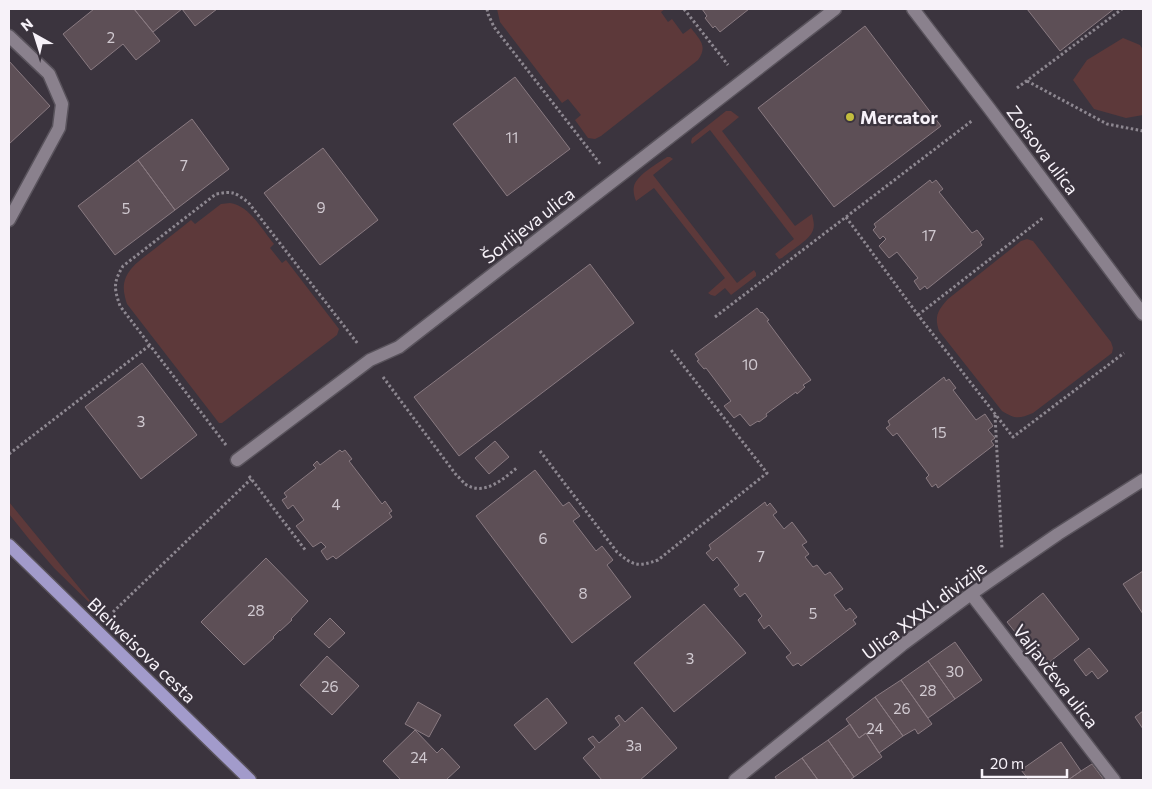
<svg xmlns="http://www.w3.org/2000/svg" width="1152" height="789" font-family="Commissioner,sans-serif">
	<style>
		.green { fill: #5d393a }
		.building { fill: #5d4f56; stroke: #897a81 }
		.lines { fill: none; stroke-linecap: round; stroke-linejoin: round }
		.minor-casing { stroke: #59535c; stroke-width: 15 }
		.major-casing { stroke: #59535c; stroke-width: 15 }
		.path { stroke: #8d8790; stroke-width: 3; stroke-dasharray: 2.5 2.5; stroke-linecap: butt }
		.minor { stroke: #8a818d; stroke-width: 12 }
		.major { stroke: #a29bcb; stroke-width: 12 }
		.poi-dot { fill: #c3bd3e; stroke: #3b343e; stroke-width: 2 }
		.labels { text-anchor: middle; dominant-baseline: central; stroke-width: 4.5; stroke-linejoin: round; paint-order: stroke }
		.number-label { font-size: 15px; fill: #d0c9d0 }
		.poi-label { font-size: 18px; font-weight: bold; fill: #f7f2f9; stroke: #3b343e; text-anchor: start }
		.street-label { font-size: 18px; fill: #f7f2f9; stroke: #3b343e }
	</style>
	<rect width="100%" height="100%" fill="#3b343e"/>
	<path class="green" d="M497,9h168l-4,3 7,10 4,-3 11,15 8,-6c9,12 17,18 7,32l-97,76 -6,3 -7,-1 -13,-18 6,-5 -13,-16 -6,4 -62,-81z
		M1123,38l17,7 3,5v65l-17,3 -32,-9 -21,-29 14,-20z
		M726,111h5l8,6 -17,14 73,95 17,-12c1,5 3,11 1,16 -3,10 -23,21 -31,28l-3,1 -4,-5 19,-15 -84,-109 -18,14 -1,-2 1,-4z
		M667,157h3l3,2 -20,16 84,108 17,-13 2,3v3l-25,19 -6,-7 -10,8 -4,-1 -3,-2 17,-15 -71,-90 -18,13c-2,-5 -3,-10 -2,-15 3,-11 24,-23 33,-29z
		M230,203c19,2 33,28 44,41l-4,4 12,15 4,-3 53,69 -2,6 -115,88h-3l-92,-119c-3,-9 -5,-18 -1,-27 6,-13 20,-21 31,-30 11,-9 23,-18 34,-27l4,4 26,-20z
		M1027,239l6,2 78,101 2,6 -1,5 -79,60c-14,6 -18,6 -31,-2l-63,-80c-5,-15 -1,-21 9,-32l73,-58z
		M9,502l91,111 -46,-45 -25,-29 -20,-25z"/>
	<path class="building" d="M94,9h40l26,32 -24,19 -13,-16 -32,26 -28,-36z
		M134,9h83l-22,17 -13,-17 -29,23z
		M702,9h47l-29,23 -5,-6 -2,2 -8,-10 2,-2z
		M1027,9h87l-54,42z
		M865,26l76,100 -107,81 -76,-99z
		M9,61l41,45 -41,38z
		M515,77l55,72 -63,47 -54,-72z
		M192,119l37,50 -54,41 -37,-50z
		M323,148l55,72 -58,45 -56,-72z
		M138,160l37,50 -60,45 -37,-49z
		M930,180l2,3 4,-3 7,9 -4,3 33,41 5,-3 7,9 -4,3 2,3 -55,44 -2,-3 -5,4 -6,-9 4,-3 -21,-26 -8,6 -10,-12 7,-7 -3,-3 -3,3 -7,-9 3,-3 -2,-3z
		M590,264l44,59 -175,133 -45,-59z
		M757,308l4,5 1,-1 7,8 -2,1 44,59 -8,5 2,2 -8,7 -1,-2 -30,22 1,2 -8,6 -1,-1 -8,5 -10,-12 -6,4 -10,-12 7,-5 -25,-33 -2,1 -7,-8 2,-1 -4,-6z
		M142,363l55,72 -56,44 -56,-72z
		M944,377l2,4 3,-2 7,9 -3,2 23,30 9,-6 8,12 -5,4 7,8 -4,3 3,4 -56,43 -2,-4 -4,3 -6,-9 3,-3 -32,-42 -4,3 -7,-8 4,-3 -2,-4z
		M495,441l14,16 -20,17 -14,-16z
		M340,450l2,2 3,-2 7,9 -3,2 33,43 3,-3 7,10 -3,2 3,4 -56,42 -3,-3 -6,4 -6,-9 5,-4 -5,-5 -8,5 -17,-21 8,-6 -11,-15 -5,4 -6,-9 5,-3 -3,-4 32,-25 -3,-3 4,-4 3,4z
		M535,470l28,36 6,-4 11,14 -7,5 23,30 6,-5 11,14 -6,5 24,32 -59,46 -96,-127z
		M765,502l2,4 3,-3 7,9 -4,3 11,14 8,-7 15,20 -5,3 7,9 -4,3 8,10 4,-2 8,10 5,-3 13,17 -9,6 12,16 4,-3 7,9 -4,3 3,4 -55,42 -3,-3 -5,3 -7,-9 5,-4 -22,-28 -5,4 -6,-9 4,-4 -17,-23 -5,4 -6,-8 5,-4 -22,-28 -4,4 -7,-8 5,-4 -2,-4z
		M266,558l42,43 -17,18 1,1 -12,11v-1l-7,7 1,1 -30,27 -43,-43z
		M1143,571v43l-20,-30z
		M1043,593l36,46 -36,28 -36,-45z
		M704,604l42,49 -72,59 -40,-49z
		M330,618l15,15 -16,15 -15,-14z
		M955,642l27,38 -27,19 -27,-38z
		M1089,648l19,23 -10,8 -6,-8 -6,5 -12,-16z
		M327,656l32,30 -27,29 -32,-30z
		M928,661l27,38 -27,19 -27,-38z
		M901,680l31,44 -14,10 -3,-5 -12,7 -28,-39z
		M875,697l28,39 -24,17 -13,-20 -7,5 -13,-19z
		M547,698l20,25 -32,27 -21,-25z
		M418,702l23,13 -12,22 -24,-13z
		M642,707l35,41 -37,32h-38l-19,-22 12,-11 -7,-8 5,-3 6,7 21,-18 -5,-7 4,-3 6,7z
		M1143,711v18l-8,-12z
		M850,724l9,14 7,-5 16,24 -28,20 -26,-37z
		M415,730l22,23 5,-5 18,19 -14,13h-45l-18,-19z
		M828,740l26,37 -4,3h-32l-16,-22z
		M1061,742l20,29 -13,9h-39l-8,-10z
		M802,758l16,22h-41l-2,-3z
		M1092,764l12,16h-36l13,-9z"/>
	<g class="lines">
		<g class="minor-casing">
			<path id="minor" d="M913,9l76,99 154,206
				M9,36l40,38 13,30 -3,24 -50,92
				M237,460l133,-100 29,-13 436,-338
				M971,594l143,186
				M735,780l167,-135 69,-51 87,-60 85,-54"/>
		</g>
		<g class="major-casing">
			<path id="major" d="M9,545l241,235"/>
		</g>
		<path class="path" d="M487,9l1,5 6,13 107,138
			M684,9l44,56
			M1027,81l80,43 36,7
			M1017,88l105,-79
			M846,217l72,98 95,122 111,-84
			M918,315l126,-98
			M715,317l258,-197
			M383,377l74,99c3,2 6,6 8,8 20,13 39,-6 53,-17
			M995,415l7,134
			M226,445l-106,-139c-6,-18 -7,-23 3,-40l93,-72c17,-3 18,-2 32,8l110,142
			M540,451l77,101c16,14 21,15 41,8l109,-87 -96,-123
			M9,454l141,-109
			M249,476l57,75
			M113,612l138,-133"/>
		<use href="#minor" class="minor"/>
		<use href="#major" class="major"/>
	</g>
	<circle class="poi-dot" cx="850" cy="117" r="5"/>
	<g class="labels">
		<g class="number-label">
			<text x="111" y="37">2</text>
			<text x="512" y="137">11</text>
			<text x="184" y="165">7</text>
			<text x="321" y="207">9</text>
			<text x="126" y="208">5</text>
			<text x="929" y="235">17</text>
			<text x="750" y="364">10</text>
			<text x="141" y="421">3</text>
			<text x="939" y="432">15</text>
			<text x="336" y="504">4</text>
			<text x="543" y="538">6</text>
			<text x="761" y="556">7</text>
			<text x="583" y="593">8</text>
			<text x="256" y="610">28</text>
			<text x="813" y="613">5</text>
			<text x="690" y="658">3</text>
			<text x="955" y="671">30</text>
			<text x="330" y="686">26</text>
			<text x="928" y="690">28</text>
			<text x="902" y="708">26</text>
			<text x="875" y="728">24</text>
			<text x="634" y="745">3a</text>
			<text x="419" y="757">24</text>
		</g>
		<g class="poi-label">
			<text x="860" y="117">Mercator</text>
		</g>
		<g class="street-label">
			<text transform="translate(1043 150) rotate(53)">Zoisova ulica</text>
			<text transform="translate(528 225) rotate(-38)">Šorlijeva ulica</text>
			<text transform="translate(924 610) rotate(-37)">Ulica XXXI. divizije</text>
			<text transform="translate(142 650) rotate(44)">Bleiweisova cesta</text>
			<text transform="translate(1056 676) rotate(52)">Valjavčeva ulica</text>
		</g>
	</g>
	<rect width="1152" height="789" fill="none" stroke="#f7f2f9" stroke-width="20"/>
	<g transform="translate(35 35) rotate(321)" stroke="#3b343e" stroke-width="4" paint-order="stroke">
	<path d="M0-4L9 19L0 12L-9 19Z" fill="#f7f2f9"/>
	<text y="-8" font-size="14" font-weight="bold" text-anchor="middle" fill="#f7f2f9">N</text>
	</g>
	<path d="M982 769v8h85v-8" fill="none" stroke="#f7f2f9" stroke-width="2.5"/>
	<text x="990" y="769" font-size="15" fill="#f7f2f9" stroke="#3b343e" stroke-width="4" paint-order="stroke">20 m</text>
</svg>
